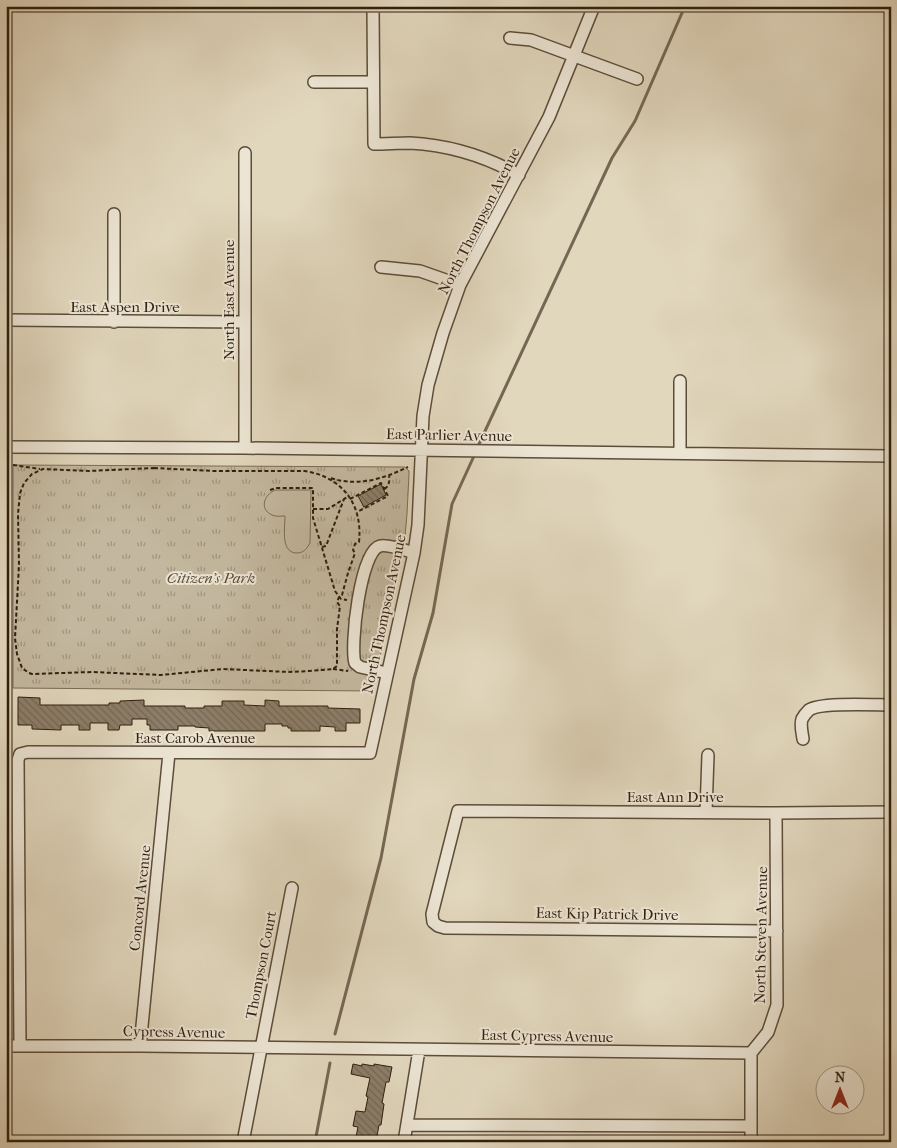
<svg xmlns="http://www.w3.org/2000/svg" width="897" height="1148" font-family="'IM FELL French Canon',serif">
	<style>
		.park { fill: url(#park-tufts); stroke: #7a6b56 }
		.pitch { fill: #c3b89f; stroke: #7a6b56 }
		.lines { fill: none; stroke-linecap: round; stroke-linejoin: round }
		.stream { stroke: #766754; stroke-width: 3 }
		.building { fill: url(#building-back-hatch); stroke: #301e0e }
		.minor-casing { stroke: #5c4c3a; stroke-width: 14 }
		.path { stroke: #301e0e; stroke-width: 2; stroke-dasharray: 4 2.5; stroke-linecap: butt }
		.minor { stroke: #ece5d4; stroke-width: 11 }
		.labels { text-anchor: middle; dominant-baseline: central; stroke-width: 4; stroke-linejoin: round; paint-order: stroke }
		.street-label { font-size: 15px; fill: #301e0e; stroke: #ece5d4 }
		.park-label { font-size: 15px; font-style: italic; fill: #5c4c3a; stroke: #ece5d4 }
	</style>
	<defs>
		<pattern id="park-tufts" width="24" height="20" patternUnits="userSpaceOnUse" patternTransform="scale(1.25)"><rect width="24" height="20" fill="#c3b89f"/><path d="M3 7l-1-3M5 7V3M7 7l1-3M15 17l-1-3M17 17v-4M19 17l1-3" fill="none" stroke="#9f9580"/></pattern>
		<pattern id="building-back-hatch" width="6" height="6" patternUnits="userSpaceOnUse" patternTransform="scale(1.25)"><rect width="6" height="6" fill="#8c7e69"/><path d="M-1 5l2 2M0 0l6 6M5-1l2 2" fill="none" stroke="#736755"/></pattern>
	</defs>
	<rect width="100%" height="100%" fill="#e1d7bd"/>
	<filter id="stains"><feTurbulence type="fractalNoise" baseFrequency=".004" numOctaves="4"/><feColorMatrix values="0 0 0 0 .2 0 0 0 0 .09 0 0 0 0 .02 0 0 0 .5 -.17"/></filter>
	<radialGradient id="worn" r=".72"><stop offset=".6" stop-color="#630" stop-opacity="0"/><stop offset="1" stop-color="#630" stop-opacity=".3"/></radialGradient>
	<path class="park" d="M13,465l392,2 4,4v3l-2,40 -2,22 -32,155 -360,-3z"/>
	<path class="pitch" d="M275,490h36l-1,53c-3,5 -5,9 -12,10 -18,1 -13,-25 -13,-37 -4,0 -9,1 -13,-1 -13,-6 -8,-20 3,-25z"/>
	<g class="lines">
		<path class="stream" d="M479,444l133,-286 23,-37 50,-115
			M335,1034l46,-176 33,-179 19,-66 19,-109 22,-48
			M315,1142l15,-79"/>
	</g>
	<path class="building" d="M381,484l5,11 -22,12 -6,-11z
		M18,697l22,1v7h69v-2h11v-2l24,-1v6h41v2h19v-2h18v-5h22v4l21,1v-6l14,1v5h49v2l32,1v14h-14v8h-11v-4l-15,-1v5h-29v-3h-3v-2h-6v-2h-17v7h-56v-3l-14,-1v-1h-17v4h-28v-5h-3v-6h-15v6h-12l-1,5h-11v-7h-18v7h-11v-5h-18v5l-29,-1v-4h-14z
		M353,1064l9,2v-2l12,2v-2l18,3 -3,15h-3l-4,21 2,1 -3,21h-2l-3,17h-21l3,-15 -5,-1 3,-15 9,1 3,-15 -2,-1 4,-18 -19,-4z"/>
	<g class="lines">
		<g class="minor-casing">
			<path id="minor" d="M373,6l1,138c12,0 24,-1 36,-1 38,2 75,13 109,32
				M510,38l21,2 106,39
				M314,82h59
				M381,267l39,4 40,14
				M6,320l238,2
				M114,322v-108
				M6,447l239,1 646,8
				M245,448v-295
				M680,453v-72
				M387,673l-27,-6 -5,-4c-5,-17 5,-112 25,-117 8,-2 25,4 34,7
				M803,739c-1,-7 -3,-14 -1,-20 1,-2 5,-7 7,-9 11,-8 66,-5 82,-5
				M706,812l2,-57
				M777,931l-332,-3 -7,-2 -5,-4 -1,-8 26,-103 318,2 115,-1
				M6,1046h134l611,7
				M20,1046l-2,-286 2,-6 8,-2 342,1 44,-200 4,-28 5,-109 5,-31 15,-52 17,-48 89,-168 45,-111
				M140,1046l29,-293
				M407,1125l344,1
				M243,1142l49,-254
				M404,1142l15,-92
				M751,1142v-89l17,-21 9,-27 -1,-192"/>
		</g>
		<path class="path" d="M13,465l27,4
			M154,468l60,3h91c37,6 58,33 54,71l-4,2 -2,6 2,3 -7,20 -6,22 -3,2 -2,5 3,4 -3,23v37l-4,3 -24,2 -20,1 -66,-3 -62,6 -69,-3 -60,2 -3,-1 -7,-5 -5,-14 -2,-16 4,-73 -1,-51 2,-21 4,-10 8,-9 11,-5 46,2z
			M331,478c26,9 52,1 77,-11
			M384,488h2c3,-4 4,-7 3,-12
			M270,490l6,-2h37v30l22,73 6,8 6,1
			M350,499l31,-16 7,13 -31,16
			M313,509h15l21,-13
			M322,547l4,-1 18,-47
			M333,669l15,2"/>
		<use href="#minor" class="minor"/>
	</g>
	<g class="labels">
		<g class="street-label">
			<text transform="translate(479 221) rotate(-63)">North Thompson Avenue</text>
			<text transform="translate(229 300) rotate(-90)">North East Avenue</text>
			<text x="125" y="307">East Aspen Drive</text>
			<text transform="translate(449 435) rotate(1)">East Parlier Avenue</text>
			<text transform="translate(384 614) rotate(-78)">North Thompson Avenue</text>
			<text x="195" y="738">East Carob Avenue</text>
			<text x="675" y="797">East Ann Drive</text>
			<text transform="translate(140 898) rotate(-84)">Concord Avenue</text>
			<text transform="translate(607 914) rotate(1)">East Kip Patrick Drive</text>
			<text transform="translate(761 935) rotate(-89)">North Steven Avenue</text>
			<text transform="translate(261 965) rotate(-79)">Thompson Court</text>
			<text transform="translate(174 1032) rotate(1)">Cypress Avenue</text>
			<text transform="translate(547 1036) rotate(1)">East Cypress Avenue</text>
		</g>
		<g class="park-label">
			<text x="211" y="578">Citizen's Park</text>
		</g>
	</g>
	<rect width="897" height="1148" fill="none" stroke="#e1d7bd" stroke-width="25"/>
	<rect x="8" y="8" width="882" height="1133" fill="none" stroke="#301e0e" stroke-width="2.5"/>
	<rect x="12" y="12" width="872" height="1123" fill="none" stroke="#301e0e"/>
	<g transform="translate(840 1090)"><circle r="24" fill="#ece5d4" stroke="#a19585"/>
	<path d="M0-4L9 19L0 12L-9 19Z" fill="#8f2418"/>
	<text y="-8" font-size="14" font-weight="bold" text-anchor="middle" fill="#301e0e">N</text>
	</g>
	<rect width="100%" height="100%" filter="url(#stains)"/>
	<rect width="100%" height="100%" fill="url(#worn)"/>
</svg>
